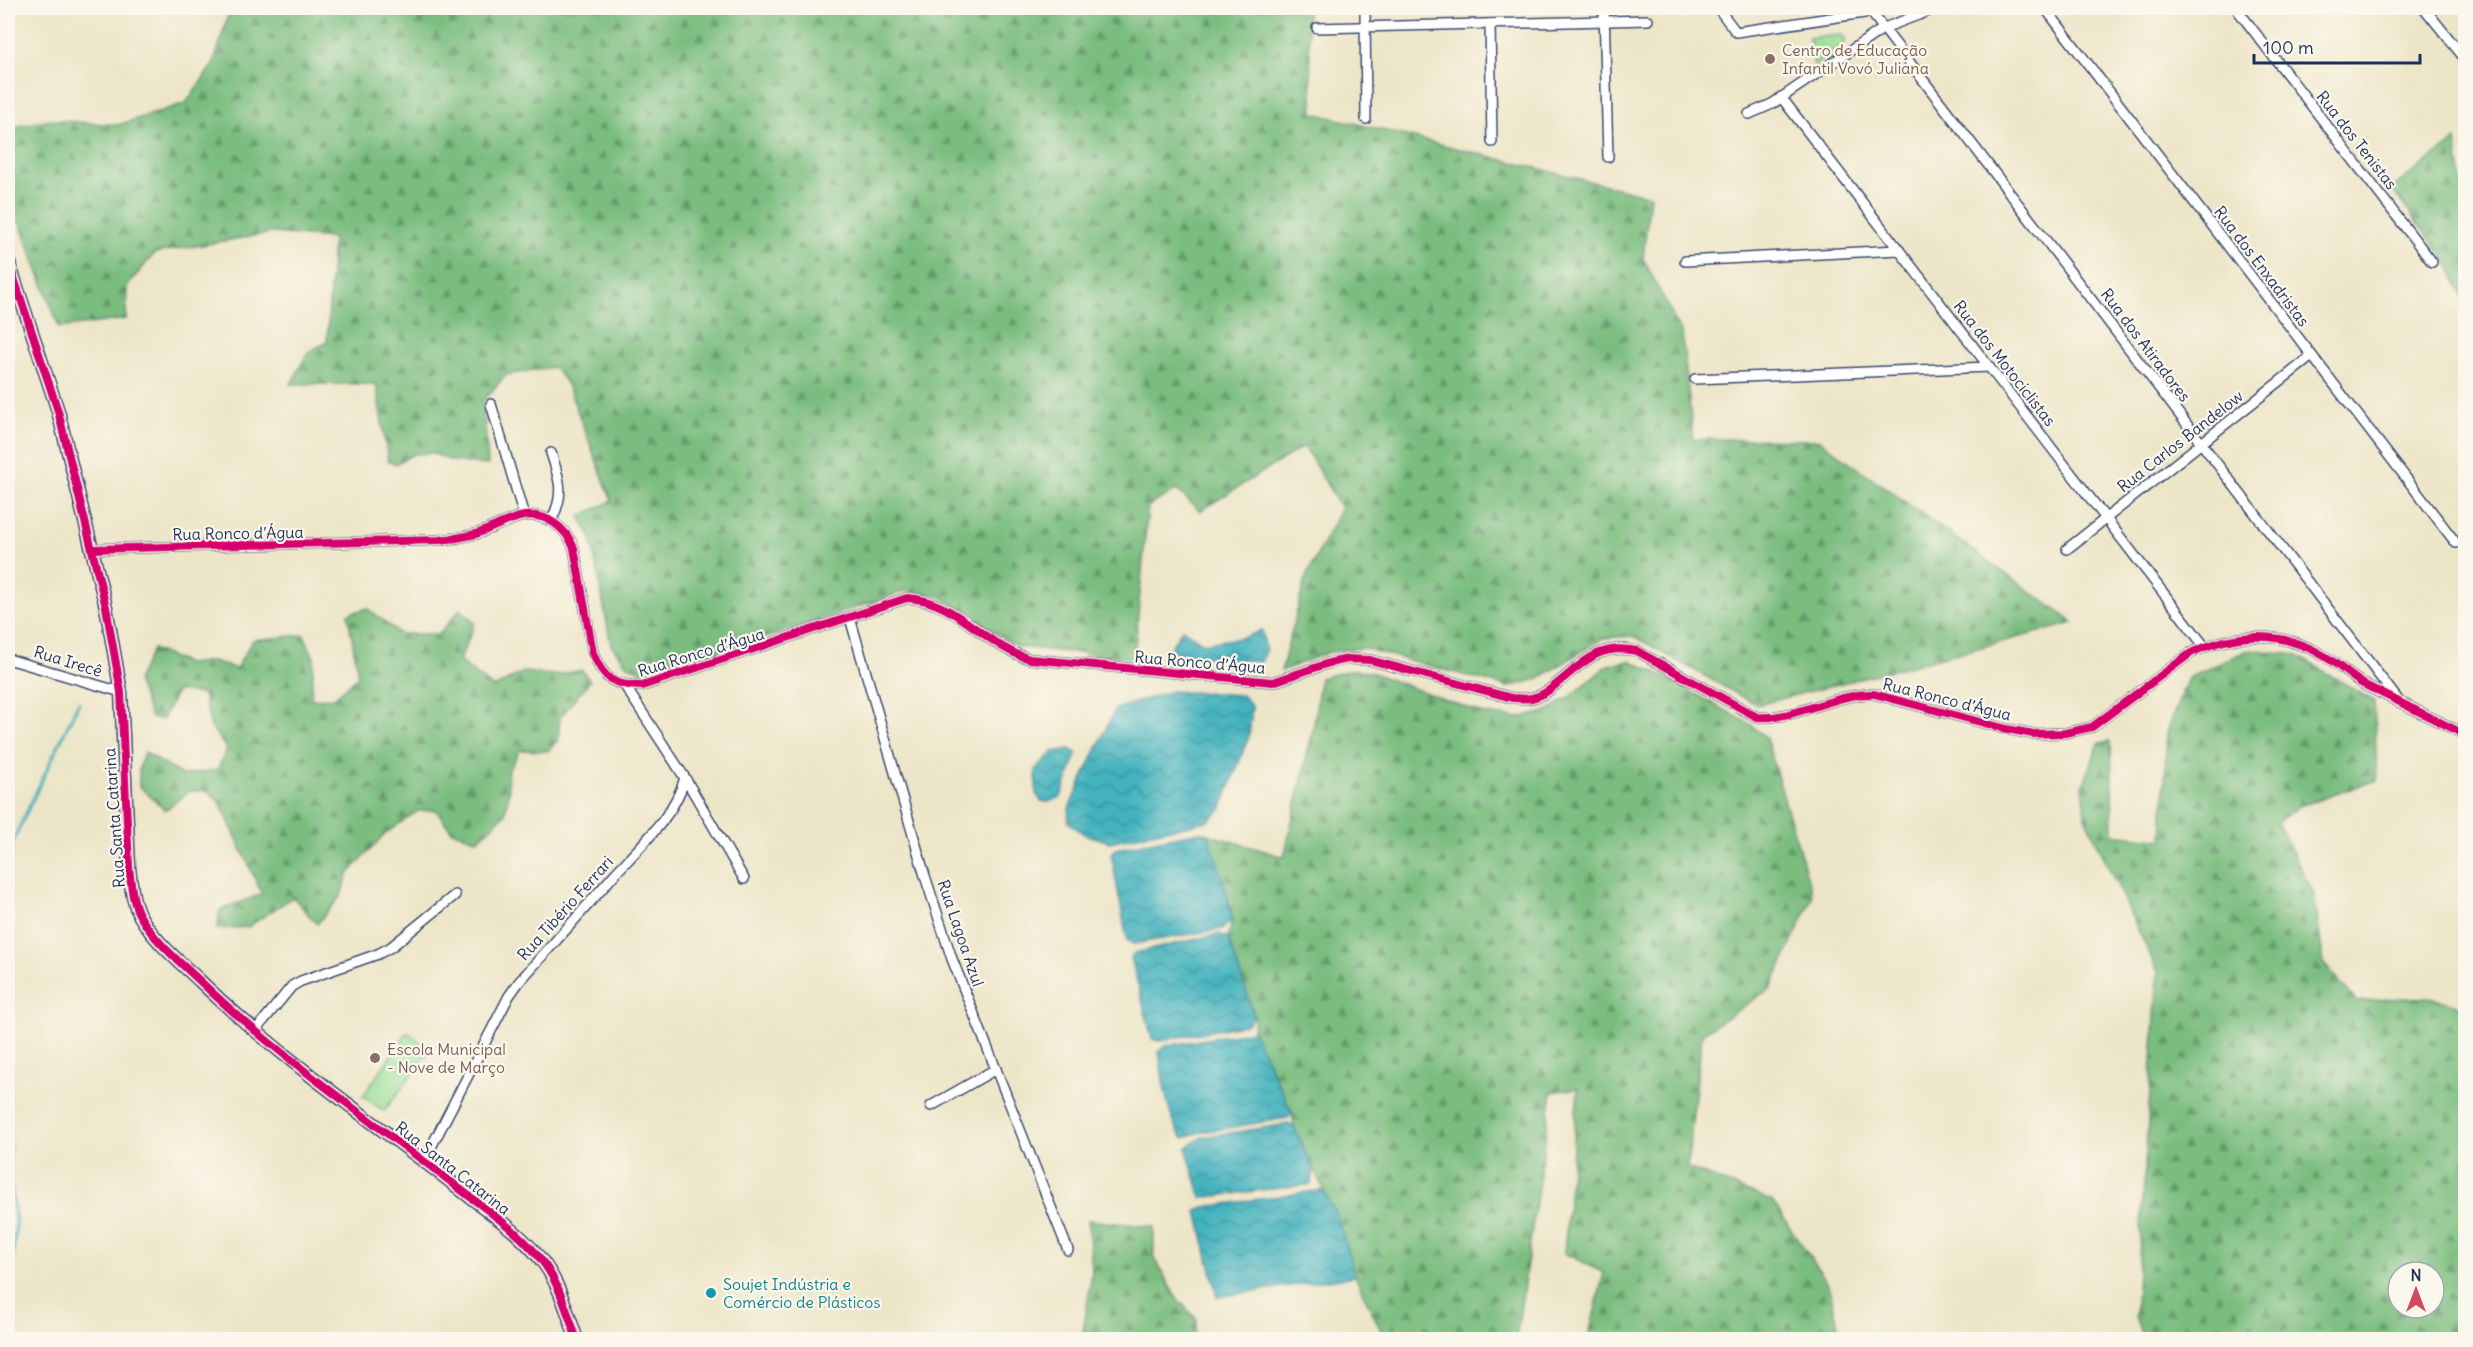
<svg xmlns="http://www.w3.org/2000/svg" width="2473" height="1347" font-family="Delius,sans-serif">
<defs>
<pattern id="forest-firs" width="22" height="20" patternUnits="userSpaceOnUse" patternTransform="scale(1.5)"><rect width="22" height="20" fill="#7abd7f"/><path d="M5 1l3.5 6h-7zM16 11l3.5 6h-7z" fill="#639a6b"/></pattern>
<pattern id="water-waves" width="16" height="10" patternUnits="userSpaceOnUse" patternTransform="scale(1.5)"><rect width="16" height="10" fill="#42b2bd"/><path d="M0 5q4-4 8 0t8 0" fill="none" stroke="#36919d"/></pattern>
</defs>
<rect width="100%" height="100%" fill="#fbf7ec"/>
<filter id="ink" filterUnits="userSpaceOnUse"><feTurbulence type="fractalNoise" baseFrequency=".0167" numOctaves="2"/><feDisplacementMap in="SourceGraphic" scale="12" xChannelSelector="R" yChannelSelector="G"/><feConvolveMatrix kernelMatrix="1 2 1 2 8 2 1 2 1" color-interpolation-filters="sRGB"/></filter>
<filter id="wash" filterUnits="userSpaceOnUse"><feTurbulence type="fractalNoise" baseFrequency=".008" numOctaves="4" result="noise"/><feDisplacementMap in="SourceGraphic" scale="24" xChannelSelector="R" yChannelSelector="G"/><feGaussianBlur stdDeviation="1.35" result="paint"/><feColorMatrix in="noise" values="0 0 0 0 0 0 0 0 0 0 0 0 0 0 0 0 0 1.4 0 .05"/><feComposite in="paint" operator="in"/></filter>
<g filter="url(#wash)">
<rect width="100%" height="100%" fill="#ede5c7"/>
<g fill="#99de96" stroke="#5a867a" stroke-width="1.5">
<path d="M1842,35L1845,39V43L1814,66L1809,38Z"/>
<path d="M407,1032L431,1050L384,1111L363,1096Z"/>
</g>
<g fill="url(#forest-firs)" stroke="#4a766e" stroke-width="1.5" fill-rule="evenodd">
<path d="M230,8H1307L1313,113L1650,196L1643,258L1682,334L1693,439L1819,440L2074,623L1757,705L1633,636L1603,638L1538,679L1508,687L1363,648L1329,652L1281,671L1306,577L1341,508L1304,446L1200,511L1177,490L1148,506L1134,658L1018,647L940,596L905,591L753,642L691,659L651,677L626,664L611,645L591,537L580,516L612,501L567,384L554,367L506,375L483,401L488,465L452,461L432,453L413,454L396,464L388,461L376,384H291L308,352L327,342L333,238L271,233L155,253L127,286L126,319L59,328L31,252L8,194V128L50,120L118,125L186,103L214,63Z"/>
<path d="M2456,140L2466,210L2465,301L2447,261L2391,189Z"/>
<path d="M367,608L400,634H439L460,609L475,623L459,661L494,688L523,672L557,675L582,670L590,681L560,717L558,740L548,751L520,750L507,773L509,791L505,814L478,840L452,831L436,810L418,811L385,834L348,874L341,896L317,924L293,897L248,927L217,929L220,910L262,894L220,803L208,791H190L165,810L139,786V768L144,752L182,775L217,770L227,749L211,727L203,694L177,691L163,719L151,718L137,680L153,649L188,664L213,661L236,669L253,640L304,635L314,658L311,699L334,698L358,676L348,614Z"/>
<path d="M2250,649L2296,655L2374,701L2377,780L2300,806L2277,822L2314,894L2324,964L2357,1002C2393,999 2433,991 2465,1009V1339H2143L2135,1316L2158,972L2085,817L2083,786L2099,743L2111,741L2113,834L2162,840L2167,730L2188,678ZM2398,1272H2434V1308H2398Z"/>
<path d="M1630,661L1652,670L1752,725L1766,738L1813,896L1771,988L1702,1034L1687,1168L1772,1201L1829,1285L1841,1339H1588L1604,1273L1564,1253L1578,1088L1552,1092L1516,1339H1385L1355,1276L1327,1197L1294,1127L1292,1112L1253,1031L1254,1015L1228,937L1233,920L1208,834L1284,857L1314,725L1320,678L1351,670L1370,672L1484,714L1517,718L1546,712L1570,697L1608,665Z"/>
<path d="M1088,1220L1154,1227V1256L1175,1296L1197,1320L1194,1339H1082L1092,1272Z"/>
</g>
<g fill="url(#water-waves)" stroke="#2e708e" stroke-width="1.5">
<path d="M1182,629L1205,644C1227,638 1242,641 1262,630L1266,651L1261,662L1168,652Z"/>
<path d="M1172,691L1242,695L1252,707L1249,736L1239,763L1221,810L1208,821L1110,842L1084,834L1068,822L1069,808L1115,709Z"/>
<path d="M1070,749L1077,753L1061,797L1048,802L1041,801L1036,794V769L1053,752Z"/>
<path d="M1199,832L1208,834L1227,893L1233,921L1222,929L1133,944L1127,940L1111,854L1115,849Z"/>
<path d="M1219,934L1228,937L1254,1015L1247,1024L1159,1041L1152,1039L1131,958L1135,953Z"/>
<path d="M1253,1031L1292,1113L1288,1118L1197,1133L1183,1138C1167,1118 1162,1077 1159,1051L1165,1046Z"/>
<path d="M1288,1124L1294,1127L1313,1168L1311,1184L1201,1198L1186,1148L1202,1137Z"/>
<path d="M1321,1190C1341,1211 1345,1249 1355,1276L1217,1297L1197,1211L1204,1207Z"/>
</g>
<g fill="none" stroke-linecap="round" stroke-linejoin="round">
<path stroke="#42b2bd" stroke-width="3" d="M8,1300L16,1224L10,1178L8,890L13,841L79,702"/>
</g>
</g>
<g filter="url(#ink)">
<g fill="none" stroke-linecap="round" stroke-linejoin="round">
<g stroke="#3a4a6e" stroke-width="12">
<g id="street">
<path d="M1365,8L1366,119"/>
<path d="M1604,8L1608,157"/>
<path d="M1718,8L1736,32L1871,12"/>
<path d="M1868,8L2398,700"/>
<path d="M2045,8L2456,543"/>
<path d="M2236,8L2432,262"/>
<path d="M2424,8L2466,60"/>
<path d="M1490,24L1492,142"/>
<path d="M1317,28L1648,20"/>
<path d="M1781,97L2205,647"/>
<path d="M1749,114L1772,104L1884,28L1937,8"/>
<path d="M1685,261L1899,250"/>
<path d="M1695,379L1989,367"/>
<path d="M491,404L524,516"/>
<path d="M551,521C565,495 560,480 551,453"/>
<path d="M92,549L439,540C452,539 464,537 476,534C491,529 508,519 524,516C547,513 566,528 574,548L593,653C603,679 614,686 642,686L907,598C957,600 984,646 1030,659L1273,682L1329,663L1348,659L1370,660L1512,698C1520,698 1528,700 1535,697C1544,695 1552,688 1559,682C1585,661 1600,643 1637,651L1757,717C1797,720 1834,693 1874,694L2007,729L2033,734L2065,733L2092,727L2191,653C2236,632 2283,630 2326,657C2339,665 2350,676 2363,684C2397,701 2431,718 2466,735"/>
<path d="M2067,549L2312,356"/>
<path d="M850,618L925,876L952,959L1068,1250"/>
<path d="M8,659L121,692"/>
<path d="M685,778L744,879"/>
<path d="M255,1031L292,986L301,981L378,954L391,947L455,895"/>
<path d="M931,1106L996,1069"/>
<path d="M424,1161L509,996L519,982C550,947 582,912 613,876C640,846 674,817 685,778L625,686"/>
</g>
</g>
<g stroke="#3a4a6e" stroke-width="15">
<path id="secondary" d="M8,260L58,411L106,607L121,692L129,867C131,883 132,902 140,916C155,942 180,962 201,982C281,1059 373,1121 460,1189C489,1212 523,1234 545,1265C560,1286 568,1315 577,1340"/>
</g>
<use href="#street" stroke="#fff" stroke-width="9"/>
<use href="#secondary" stroke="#fff" stroke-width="12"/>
<g stroke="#fbf7ec" stroke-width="11">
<g id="cycleway">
<path d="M8,260L58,411L106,607L121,692L129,867C131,883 132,902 140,916C155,942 180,962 201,982C281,1059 373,1121 460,1189C489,1212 523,1234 545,1265C560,1286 568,1315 577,1340"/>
<path d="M92,549L439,540C452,539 464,537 476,534C491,529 508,519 524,516C547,513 566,528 574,548L593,653C603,679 614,686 642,686L907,598C957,600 984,646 1030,659L1273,682L1329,663L1348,659L1370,660L1512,698C1520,698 1528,700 1535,697C1544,695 1552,688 1559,682C1585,661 1600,643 1637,651L1757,717C1797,720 1834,693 1874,694L2007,729L2033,734L2065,733L2092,727L2191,653C2236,632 2283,630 2326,657C2339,665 2350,676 2363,684C2397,701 2431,718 2466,735"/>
</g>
</g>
<use href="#cycleway" stroke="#d6006c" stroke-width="8"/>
</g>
</g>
<g fill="#8d6e63" stroke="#fbf7ec" stroke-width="2">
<circle cx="1770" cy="59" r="6"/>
<circle cx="375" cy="1058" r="6"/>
</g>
<circle fill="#0f9aa8" stroke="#fbf7ec" stroke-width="2" cx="711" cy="1293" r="6"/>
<g text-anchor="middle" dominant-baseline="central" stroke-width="4.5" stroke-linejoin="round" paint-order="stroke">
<g font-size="16" fill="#785e54" stroke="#fbf7ec" text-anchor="start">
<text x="1782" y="50">Centro de Educação<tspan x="1782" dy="18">Infantil Vovó Juliana</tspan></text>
<text x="387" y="1049">Escola Municipal<tspan x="387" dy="18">- Nove de Março</tspan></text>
</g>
<g font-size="16" fill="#1b2f5e" stroke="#fbf7ec">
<text transform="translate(2357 140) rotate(52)">Rua dos Tenistas</text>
<text transform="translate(2262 266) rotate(53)">Rua dos Enxadristas</text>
<text transform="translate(2146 345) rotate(53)">Rua dos Atiradores</text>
<text transform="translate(2005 363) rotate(52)">Rua dos Motociclistas</text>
<text transform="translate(2180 441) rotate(-38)">Rua Carlos Bandelow</text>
<text transform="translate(238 533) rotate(-1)">Rua Ronco d’Água</text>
<text transform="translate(701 652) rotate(-17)">Rua Ronco d’Água</text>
<text transform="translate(68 661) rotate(17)">Rua Irecê</text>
<text transform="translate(1200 662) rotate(5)">Rua Ronco d’Água</text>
<text transform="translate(1947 699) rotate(14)">Rua Ronco d’Água</text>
<text transform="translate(114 818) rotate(-94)">Rua Santa Catarina</text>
<text transform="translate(565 908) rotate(-48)">Rua Tibério Ferrari</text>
<text transform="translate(961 933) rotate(71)">Rua Lagoa Azul</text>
<text transform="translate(453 1168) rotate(38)">Rua Santa Catarina</text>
</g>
<g font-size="16" fill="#0d838f" stroke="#fbf7ec" text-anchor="start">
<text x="723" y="1284">Soujet Indústria e<tspan x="723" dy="18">Comércio de Plásticos</tspan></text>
</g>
</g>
<rect width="2473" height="1347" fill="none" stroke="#fbf7ec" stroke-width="30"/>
<g transform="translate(2416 1290)"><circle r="28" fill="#fbf7ec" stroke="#a1a7b3" stroke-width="1.5"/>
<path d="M0-4.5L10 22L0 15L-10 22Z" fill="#d1495b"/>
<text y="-9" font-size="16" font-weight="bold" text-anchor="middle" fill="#1b2f5e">N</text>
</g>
<path d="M2254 54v9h166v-9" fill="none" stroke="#1b2f5e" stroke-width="3"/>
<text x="2263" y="54" font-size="18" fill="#1b2f5e" stroke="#fbf7ec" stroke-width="4.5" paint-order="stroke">100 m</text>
</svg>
